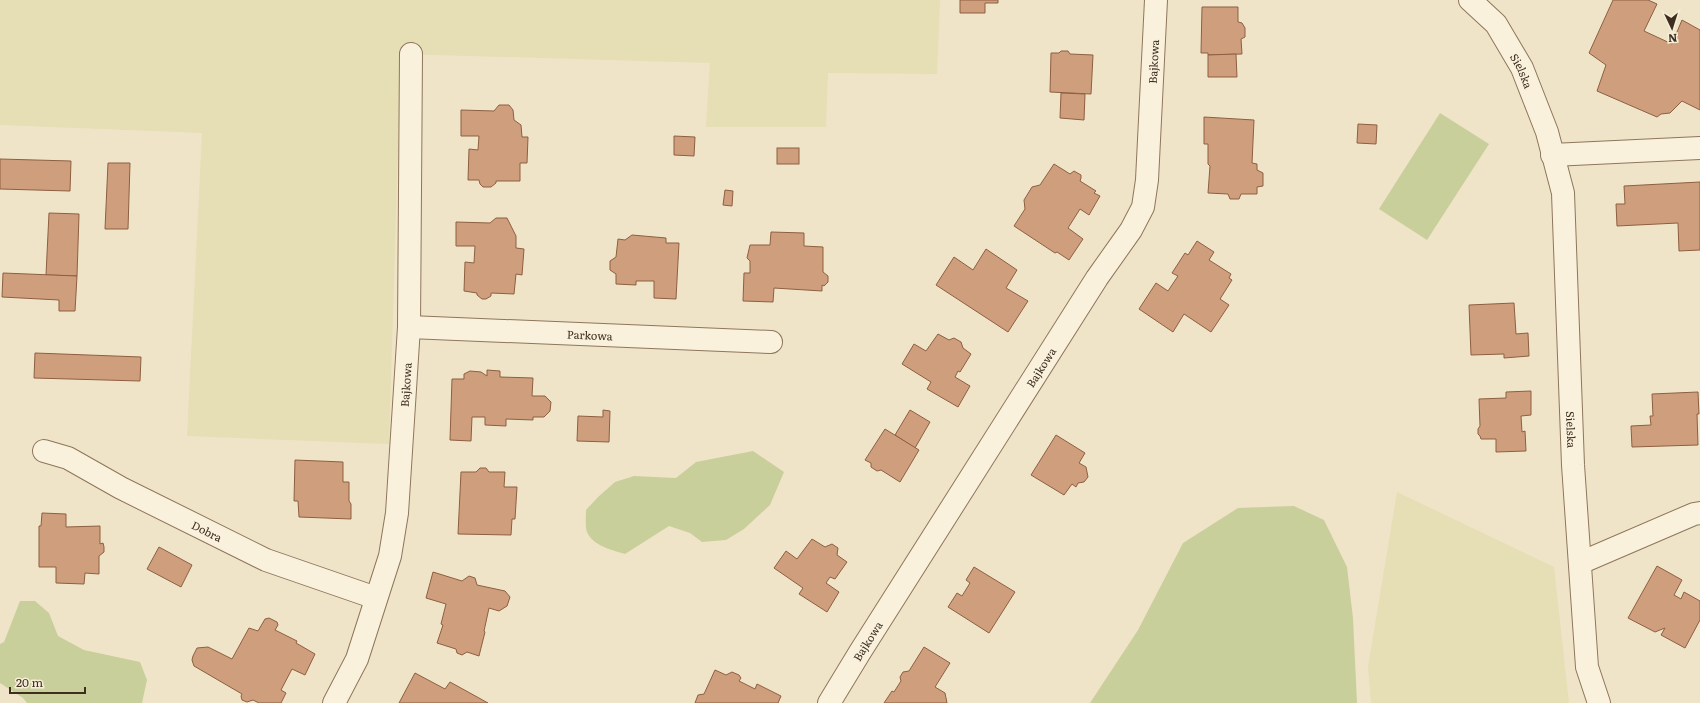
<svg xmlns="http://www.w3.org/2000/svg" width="1700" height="703" font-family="Literata,serif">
<rect width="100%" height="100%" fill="#f0e4c8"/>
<g fill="#e6deb5">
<path d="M0,0H940L937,74L828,73L826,127H706L710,63L401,54L389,444L187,436L202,133L0,125Z"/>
<path d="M1397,492L1554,567L1569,703H1371L1368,667Z"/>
</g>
<g fill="#c9cf9b">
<path d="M1440,113L1489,144L1427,240L1379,209Z"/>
<path d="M753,451L784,472L770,505L744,529L726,540L702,542L690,533L669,526L625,554C612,550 593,546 587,532C585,527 586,516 586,510L598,497L615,482L634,476L676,478L696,462Z"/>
<path d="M1294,506L1324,520L1347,567L1353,618L1357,703H1090L1138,630L1183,543L1238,508Z"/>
<path d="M20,601H35L49,613L58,636L84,650L140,662L147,680L142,703H27L23,698L0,683V644L4,642Z"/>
</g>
<g fill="#cf9f7d" stroke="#8d5f41">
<path d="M960,0H998V3H985V13H960Z"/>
<path d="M1613,0H1648L1657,4L1644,31L1672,44L1682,20L1700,30V110L1682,101L1670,113L1661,114L1657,117L1597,91L1606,65L1589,53Z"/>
<path d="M1202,7H1238V22L1242,23L1245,28V37L1241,39L1242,54L1208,55V53H1201Z"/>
<path d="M1061,51H1068L1070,54L1093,55L1091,94L1050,92L1051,53H1059Z"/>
<path d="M1236,54L1237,77H1208V55Z"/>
<path d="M1061,93L1085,94L1084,120L1060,118Z"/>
<path d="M499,105H509L513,110L514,120L521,125L522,137H528L527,163H520V181H496V183L491,187H483L480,184L479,180H468L469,149L478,150L479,136H461V110L494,111Z"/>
<path d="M1204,117L1254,120L1252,163L1257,164V170L1263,173V186L1257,187V194H1241L1239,199H1230L1228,194L1208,193L1210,166L1208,164V144H1204Z"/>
<path d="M1358,124L1377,125L1376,144L1357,143Z"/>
<path d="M674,136L695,137L694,156L674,155Z"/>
<rect x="777" y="148" width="22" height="16"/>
<path d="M0,159L71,161L70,191L0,189Z"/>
<path d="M108,163H130L128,229H105Z"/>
<path d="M1054,164L1070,174L1074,171L1081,175V178L1080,181L1096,191L1094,193L1100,196L1089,215L1080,209L1068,228L1083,239L1069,260L1057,252L1055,253L1014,226L1025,209L1024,200L1032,187L1040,185Z"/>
<path d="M1700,182V250L1679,251L1678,223L1617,226L1616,204H1625L1624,186Z"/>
<path d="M725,190L733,191L732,206L723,205Z"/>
<path d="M49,213L79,214L77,276L46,275Z"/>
<path d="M496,218H507L516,236V248L524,249L522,275L516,274L514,294L491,293V296L486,299H482L477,295V293L464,291L465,262L474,263L475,246H456V222L490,223Z"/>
<path d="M771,232L804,233V246L823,247V272L828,276V282L824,286L822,285V291L774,288L773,302L743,301L744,273H750V261L747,258L750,245H770Z"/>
<path d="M632,235L666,238V243H679L676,299L654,298V281H636V285L616,284V274L610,270V261L616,257L618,239L625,240Z"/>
<path d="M1197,241L1214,252L1209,260L1231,274L1229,278L1232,280L1220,299L1229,305L1211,332L1184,314L1173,332L1139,309L1156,283L1168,291L1178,276L1172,273L1185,253L1188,255Z"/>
<path d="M986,249L1017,270L1006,288L1028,301L1008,332L936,285L954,257L973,270Z"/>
<path d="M3,273L77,276L75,311H59V300L2,297Z"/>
<path d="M1514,303L1516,334L1528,333L1529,356L1504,358V354L1471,355L1469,305Z"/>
<path d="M938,334L949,340L954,338L961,342L963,348L971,354L960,372L958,371L955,377L970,386L958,407L927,389L931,382L902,364L914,344L926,351Z"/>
<path d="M35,353L141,357L140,381L34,378Z"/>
<path d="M487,370L500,371V377L533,378L532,396H545L551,402L550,411L544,417H533V420L506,419V426L485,425V417H472L471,441L450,440L452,379H464V374L470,371L481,372L487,376Z"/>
<path d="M1531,391V415L1521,416L1522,432L1525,431L1526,451L1496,452V439H1481L1480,436L1478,434V429L1480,426L1479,399L1506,398V392Z"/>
<path d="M1698,392L1699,414H1697L1698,445L1632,447L1631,426L1651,425L1650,416H1653L1652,394Z"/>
<path d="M603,410L610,411L609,442L577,441L578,416L603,417Z"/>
<path d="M910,410L930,422L915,448L895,435Z"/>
<path d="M885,429L919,450L900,482L881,470L877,471L871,467V463L865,460Z"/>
<path d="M1056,435L1085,453L1079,463L1086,467L1088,477L1084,482L1078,483L1076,487L1072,484L1064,495L1031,475Z"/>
<path d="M295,460L343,462V482H349V501L351,504V519L299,517L298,501H294Z"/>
<path d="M480,468H486L489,472H505L504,487H517L515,519H512L511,535L458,534L461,472H476Z"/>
<path d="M42,513L66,514V527L100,526V544L103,543L104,547V552L99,556V574L85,573L84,584L56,583V567H39V526H41Z"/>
<path d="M812,539L825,547L832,544L838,548L837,555L847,562L835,579L830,577L826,583L839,592L827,612L799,594L803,588L774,568L786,551L797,559Z"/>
<path d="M159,547L192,565L181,587L147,569Z"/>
<path d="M1657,566L1682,580L1674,595L1681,599L1684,592L1700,601V620L1685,648L1661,635L1665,628L1655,632L1628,618Z"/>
<path d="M974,567L1015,592L989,633L948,607L957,593L962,596L970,583L966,580Z"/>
<path d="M433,572L462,581L469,576L475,578L477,585L505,591L510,597L507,606L499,611L489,608L484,631L485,632L479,656L467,652L462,655L457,653L456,649L437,643L443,625L441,624L446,604L426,598Z"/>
<path d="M269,618L277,622L278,625L275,630L297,641L296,643L315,654L305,675L292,669L281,690L286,693L281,703H259L253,700L247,702L242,700L241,696L242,694L194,666L192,660L193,656L197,648L208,647L232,659L249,628L258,631L265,619Z"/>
<path d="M924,647L950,663L935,687L945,693L947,703H884L892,691L894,692L901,681L900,677L903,672L909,671Z"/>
<path d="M715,670L726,675L732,672L739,675L741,678L739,681L755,689L757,684L781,696L778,703H695L698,695L704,694Z"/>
<path d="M415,673L445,689L450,682L488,703H399Z"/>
</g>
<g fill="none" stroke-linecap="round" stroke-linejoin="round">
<g stroke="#8d765c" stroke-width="24">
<g id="minor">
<path id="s1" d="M1470,0L1496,24L1522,68L1547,132L1563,193L1573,465L1587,667L1599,703"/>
<path d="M1552,155L1700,148"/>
<path id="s2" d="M409,327L771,342"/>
<path id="s3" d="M44,451L68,458L121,488L266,560L376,598"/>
<path d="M1580,563L1694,514L1700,513"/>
<path id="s4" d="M334,703L357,659L390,556L397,513L409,327L411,54"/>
<path id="s5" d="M829,703L860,652L1097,278L1131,230L1143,207L1147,180L1156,0"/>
</g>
</g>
<use href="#minor" stroke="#faf1dc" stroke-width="22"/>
</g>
<g text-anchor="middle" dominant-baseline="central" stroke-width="3" stroke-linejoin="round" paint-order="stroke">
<g font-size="11" fill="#3d2e20" stroke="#f7eed8">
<text stroke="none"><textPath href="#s5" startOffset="733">Bajkowa</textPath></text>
<text stroke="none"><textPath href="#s1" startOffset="89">Sielska</textPath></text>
<text stroke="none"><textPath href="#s2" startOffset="181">Parkowa</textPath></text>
<text stroke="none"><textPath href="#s5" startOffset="397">Bajkowa</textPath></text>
<text stroke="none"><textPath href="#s4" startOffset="330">Bajkowa</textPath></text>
<text stroke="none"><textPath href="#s1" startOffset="455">Sielska</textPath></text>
<text stroke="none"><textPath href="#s3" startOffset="182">Dobra</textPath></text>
<text stroke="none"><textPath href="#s5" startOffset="73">Bajkowa</textPath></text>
</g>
</g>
<g transform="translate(1672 28) rotate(176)" stroke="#f7eed8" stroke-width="3" paint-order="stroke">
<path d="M0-3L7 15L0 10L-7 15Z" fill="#3d2e20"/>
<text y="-6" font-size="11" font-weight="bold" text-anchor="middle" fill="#3d2e20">N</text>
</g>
<path d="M10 687v6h75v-6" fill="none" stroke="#3d2e20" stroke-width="2"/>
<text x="16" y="687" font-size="12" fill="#3d2e20" stroke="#f7eed8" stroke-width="3" paint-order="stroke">20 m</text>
</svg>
